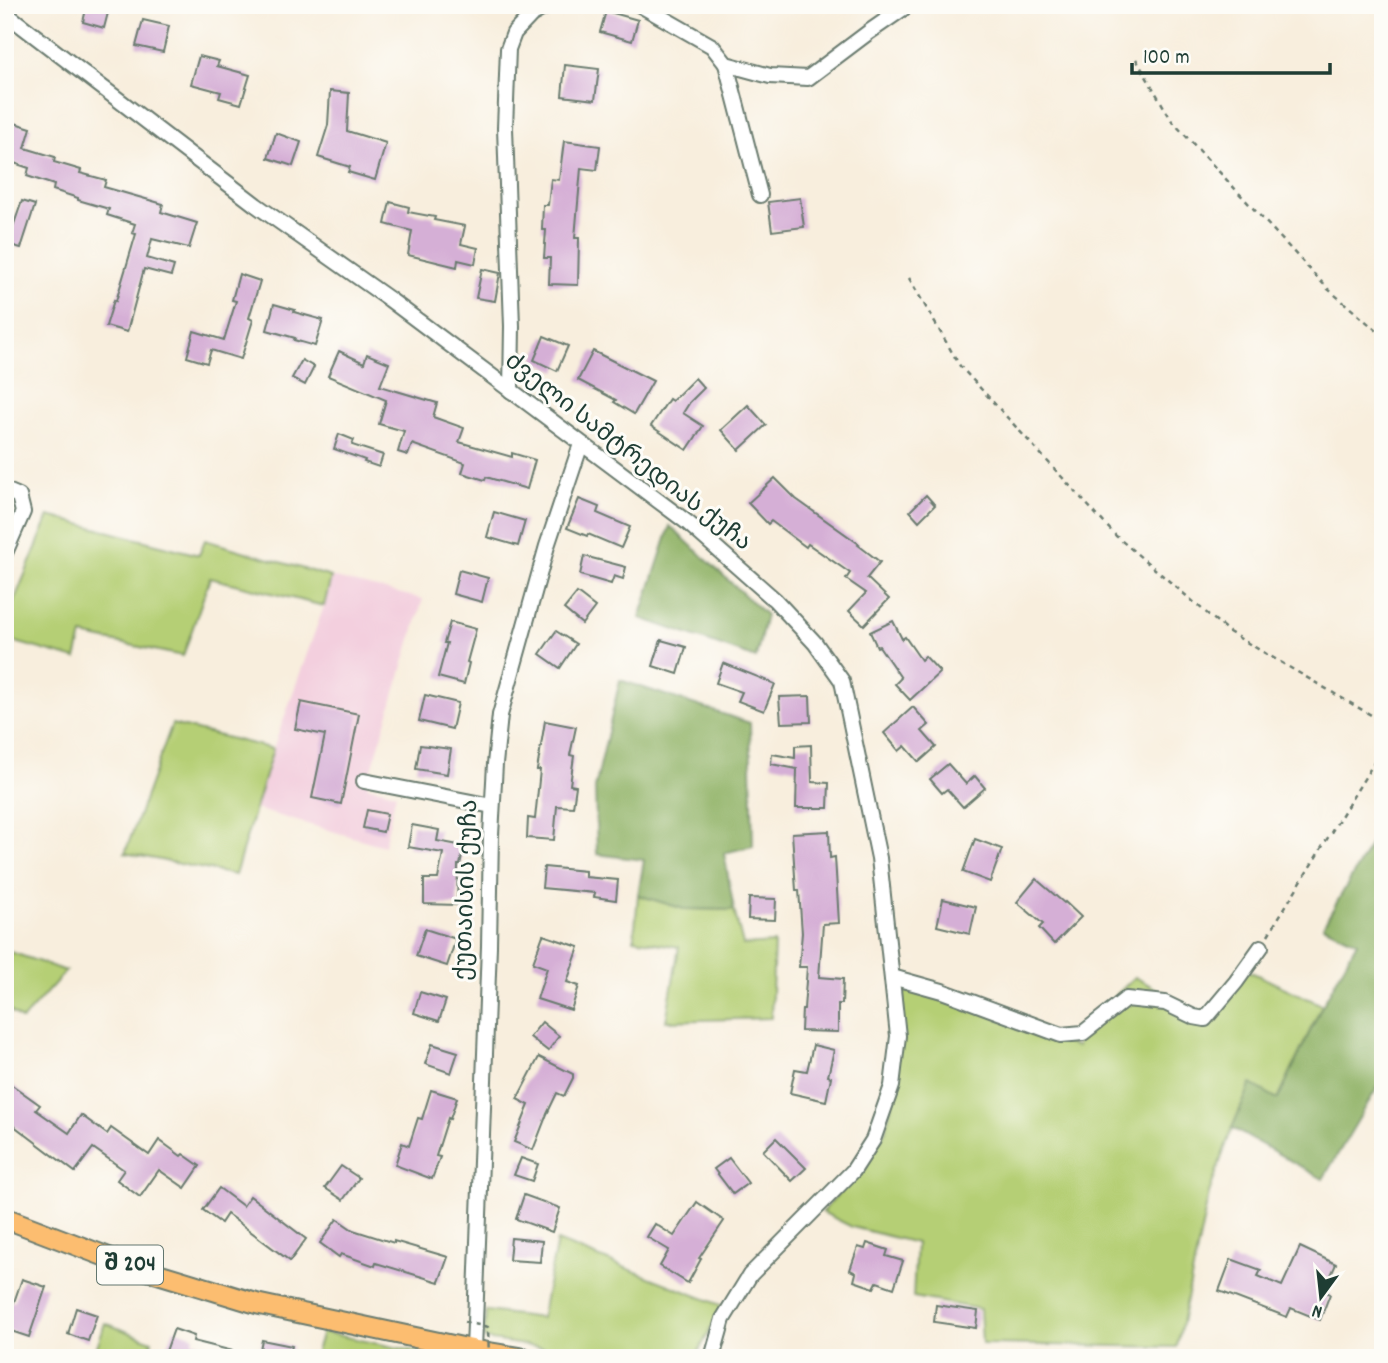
<svg xmlns="http://www.w3.org/2000/svg" width="1388" height="1363" font-family="Dekko,'Noto Sans Georgian',sans-serif">
<rect width="100%" height="100%" fill="#fdfcf7"/>
<filter id="ink" filterUnits="userSpaceOnUse"><feTurbulence type="fractalNoise" baseFrequency=".0143" numOctaves="2"/><feDisplacementMap in="SourceGraphic" scale="14" xChannelSelector="R" yChannelSelector="G"/><feConvolveMatrix kernelMatrix="1 2 1 2 8 2 1 2 1" color-interpolation-filters="sRGB"/></filter>
<filter id="wash" filterUnits="userSpaceOnUse"><feTurbulence type="fractalNoise" baseFrequency=".00686" numOctaves="4" result="noise"/><feDisplacementMap in="SourceGraphic" scale="28" xChannelSelector="R" yChannelSelector="G"/><feGaussianBlur stdDeviation="1.57" result="paint"/><feColorMatrix in="noise" values="0 0 0 0 0 0 0 0 0 0 0 0 0 0 0 0 0 1.4 0 .05"/><feComposite in="paint" operator="in"/></filter>
<g filter="url(#wash)">
<rect width="100%" height="100%" fill="#f8eedd"/>
<path fill="#f3cfde" d="M331,577L423,599L367,786L396,793L384,846L255,809L273,749L324,606Z"/>
<g fill="#b5cf75" stroke="#6a8654" stroke-width="2">
<path d="M49,516L199,555L205,540L331,577L324,606L210,578L183,656L82,635L76,659L5,639V623Z"/>
<path d="M172,724L273,749L235,875L125,853Z"/>
<path d="M638,895L684,909L734,910L743,945L774,943L771,1018L666,1021L679,947L634,939Z"/>
<path d="M5,950L66,971L22,1020L5,1007Z"/>
<path d="M1240,967L1322,1005L1278,1099L1251,1085L1232,1128L1209,1193L1177,1347L982,1344L980,1309L913,1297L916,1243L852,1227L822,1212L846,1185L885,1132L896,1086L901,994L915,988L1077,1047L1079,1031L1135,977L1205,1016Z"/>
<path d="M557,1241L723,1306L695,1358H611L484,1339L486,1311L541,1318Z"/>
<path d="M105,1323L152,1341L148,1358H93Z"/>
<path d="M322,1332L447,1358H314Z"/>
</g>
<g fill="#90b266" stroke="#58784d" stroke-width="2">
<path d="M670,526L766,615L756,658L640,618Z"/>
<path d="M620,680L750,723L753,846L724,853L734,910L684,909L638,895L644,860L597,854L595,788Z"/>
<path d="M1382,825L1383,1078L1323,1179L1232,1128L1251,1084L1278,1099L1322,1006L1357,942L1323,926Z"/>
</g>
<g id="blocks">
<g fill="#d5afd6">
<path d="M87,5H110L104,28L83,22Z"/>
<path d="M606,11L638,20L632,41L600,32Z"/>
<path d="M143,20L169,26L163,52L136,46Z"/>
<path d="M199,56L219,61L217,66L250,75L241,104L219,98L221,92L191,84Z"/>
<path d="M565,65L599,69L595,100L562,96Z"/>
<path d="M330,91L349,93L347,131L386,143L375,180L348,172L350,167L318,157L328,125Z"/>
<path d="M5,120L31,128L25,148L55,157L54,162L81,170L80,173L106,180L104,187L163,204L161,212L197,223L189,248L152,239L147,258L174,266L171,276L144,269L127,332L106,326L114,300L116,301L136,234L132,233L135,224L107,215L109,209L78,200V198L53,190L54,185L27,176L29,168L5,160Z"/>
<path d="M276,133L301,142L293,166L268,158Z"/>
<path d="M564,141L600,146L597,170L581,168L575,238H579L578,285L549,284L550,258H544L546,230H542L543,205H548L551,179L559,180Z"/>
<path d="M800,198L804,227L772,231L768,202Z"/>
<path d="M22,201L35,205L21,248L7,244Z"/>
<path d="M390,202L409,207L408,212L435,217L434,220L465,226L461,244L478,248L475,264L458,260L457,267L408,255L412,231L385,224Z"/>
<path d="M482,269L500,273L495,301L476,298Z"/>
<path d="M239,274L260,281L249,318L253,320L241,359L211,350L207,363L187,357L194,331L224,340L236,301L232,300Z"/>
<path d="M274,304L295,310L294,312L323,320L315,346L294,340L295,338L267,330Z"/>
<path d="M544,336L568,346L557,371L534,360Z"/>
<path d="M339,351L364,363L367,354L389,363L380,386L437,403L433,417L464,428L459,442L512,457V453L535,460L527,489L486,477L485,480L462,473L465,463L412,444L408,455L398,452L404,431L379,424L386,400L328,376Z"/>
<path d="M593,351L653,381L634,414L614,402L616,400L578,380Z"/>
<path d="M302,360L314,367L305,385L292,378Z"/>
<path d="M695,378L704,388L690,402L683,413L703,426L687,450L651,426L669,399L672,401Z"/>
<path d="M748,405L766,425L739,450L721,430Z"/>
<path d="M339,434L354,440L352,445L383,455L379,467L364,462L365,460L334,449Z"/>
<path d="M775,478L796,499L859,544L858,545L880,562L867,578L889,599L864,625L849,611L866,593L846,579L850,573L808,544L806,547L771,521L768,524L748,503Z"/>
<path d="M926,495L935,505L919,521L910,511Z"/>
<path d="M579,499L599,507L597,513L630,527L621,548L588,534L587,536L567,528Z"/>
<path d="M494,512L525,521L518,546L487,537Z"/>
<path d="M584,556L626,567L623,579L614,576L611,584L580,575Z"/>
<path d="M459,570L488,578L482,602L453,594Z"/>
<path d="M577,593L595,607L582,624L564,609Z"/>
<path d="M893,621L902,639L905,637L921,660L925,656L940,672L910,700L895,684L901,678L879,646L877,647L870,632Z"/>
<path d="M450,622L476,629L467,662L469,663L464,684L438,677L447,643H444Z"/>
<path d="M556,631L576,644L560,668L540,654Z"/>
<path d="M661,640L686,647L678,674L653,666Z"/>
<path d="M723,663L775,684L764,711L738,701L742,692L716,683Z"/>
<path d="M425,695L458,703L452,729L419,721Z"/>
<path d="M810,696L811,722L781,723L779,697Z"/>
<path d="M301,702L359,714L341,804L312,798L325,735L295,729Z"/>
<path d="M913,707L929,725L922,731L936,747L919,762L905,746L899,751L884,733Z"/>
<path d="M545,721L576,727L570,755L574,756L570,785L576,786L573,807L557,806L554,840L527,838L528,818L535,819L540,770H537Z"/>
<path d="M420,745L451,749L447,774L416,769Z"/>
<path d="M811,745L812,782L829,783L828,808H796L797,769L771,764L772,754L795,758V746Z"/>
<path d="M948,764L966,784L975,776L985,788L963,807L947,789L942,793L930,779Z"/>
<path d="M367,810L387,814L383,832L363,828Z"/>
<path d="M412,825L439,830L437,841L464,846L460,865H458L457,905L424,904V879H438L443,853L408,847Z"/>
<path d="M829,831L830,858L835,857L839,923L823,924L819,977L843,979L842,1004H838V1032L801,1031L802,1009H804L807,967H799L802,933L799,890H796L792,833Z"/>
<path d="M975,839L1002,849L990,882L963,872Z"/>
<path d="M544,867L585,871V877L618,880L616,900L594,897L595,893L542,888Z"/>
<path d="M1036,879L1064,903L1065,902L1081,917L1054,944L1039,928L1043,924L1017,902Z"/>
<path d="M749,898L776,899L775,920L748,919Z"/>
<path d="M943,899L976,907L970,934L937,926Z"/>
<path d="M425,929L456,939L447,966L416,956Z"/>
<path d="M543,935L579,947L567,982L579,986L571,1010L537,999L547,968L533,963Z"/>
<path d="M420,992L446,1000L439,1021L414,1013Z"/>
<path d="M542,1022L559,1036L548,1051L530,1037Z"/>
<path d="M432,1044L458,1052L451,1073L425,1064Z"/>
<path d="M813,1045L834,1050L828,1076L831,1077L826,1101L790,1093L795,1069L807,1071Z"/>
<path d="M539,1057L573,1074V1078L564,1096L557,1093L547,1114L533,1150L514,1142L529,1105L517,1099Z"/>
<path d="M5,1080L40,1105L36,1110L69,1133L81,1115L107,1134L111,1128L149,1155L159,1140L181,1156L183,1154L200,1166L185,1188L159,1170L140,1197L117,1180L124,1170L93,1148L75,1172L5,1119Z"/>
<path d="M431,1090L457,1098L450,1119L448,1118L436,1156L440,1157L432,1179L395,1165L402,1143L409,1146L418,1118L422,1119Z"/>
<path d="M776,1138L806,1168L792,1181L763,1151Z"/>
<path d="M521,1158L538,1164L532,1181L514,1175Z"/>
<path d="M729,1158L748,1183L733,1194L714,1169Z"/>
<path d="M341,1166L359,1178L343,1200L325,1188Z"/>
<path d="M219,1188L243,1206L250,1196L306,1239L290,1261L227,1214L221,1223L203,1210Z"/>
<path d="M524,1195L560,1208L552,1232L516,1219Z"/>
<path d="M697,1202L724,1221L699,1258L701,1259L688,1283L660,1266L669,1250L647,1237L655,1224L674,1236Z"/>
<path d="M337,1219L353,1230L394,1243V1241L448,1257L439,1282L376,1263L375,1266L341,1254L339,1257L320,1243Z"/>
<path d="M511,1238L542,1241L540,1262L509,1260Z"/>
<path d="M867,1243L888,1250L886,1256L903,1261L894,1288L877,1282L874,1288L854,1281L856,1273L850,1270L858,1247L865,1249Z"/>
<path d="M1300,1247L1336,1264L1324,1291L1330,1294L1320,1320L1291,1308L1287,1317L1219,1291L1231,1259L1261,1270L1258,1276L1282,1286Z"/>
<path d="M22,1279L46,1287L29,1337L5,1329V1299L14,1302Z"/>
<path d="M936,1305L978,1311L976,1328L934,1322Z"/>
<path d="M76,1308L97,1315L88,1341L68,1334Z"/>
<path d="M174,1329L194,1336L193,1341L245,1354V1358H175L165,1354Z"/>
<path d="M262,1340L292,1346L289,1358H258Z"/>
</g>
</g>
</g>
<g filter="url(#ink)">
<use href="#blocks" fill-opacity="0" stroke="#6b7b6f" stroke-width="2"/>
<g fill="none" stroke-linecap="round" stroke-linejoin="round">
<g stroke="#6b7b6f" stroke-width="18">
<g id="minor">
<path d="M640,5L712,46L726,64L770,76L808,78L869,32L908,5"/>
<path d="M5,13L256,205L389,299L688,523L775,600L815,643L842,681L879,858L898,1036L892,1086L873,1140L853,1171L750,1275L723,1319L712,1358"/>
<path d="M726,64L760,195"/>
<path d="M511,391L512,326L505,128L508,49L514,33L531,15L549,5"/>
<path d="M5,490L19,496L23,512L5,553"/>
<path d="M364,781L492,806"/>
<path d="M892,977L942,991L1061,1035L1083,1033L1126,999L1165,1003L1194,1017L1205,1019L1236,982L1261,947"/>
<path d="M474,1350L489,946L491,835L495,764L500,715L547,546L581,444"/>
</g>
</g>
<g stroke="#6b7b6f" stroke-width="23">
<path id="major" d="M5,1218L123,1263L258,1304L474,1350L522,1358"/>
</g>
<g stroke="#6b7b6f" stroke-width="2.5" stroke-dasharray="5 5" stroke-linecap="butt">
<path d="M1136,59L1172,121L1328,289L1383,336"/>
<path d="M909,278L960,366L1116,536L1229,632L1383,722"/>
<path d="M1268,935L1383,748"/>
</g>
<use href="#minor" stroke="#fff" stroke-width="14"/>
<use href="#major" stroke="#fcbd6f" stroke-width="19"/>
<path stroke="#6b7b6f" stroke-width="2.5" stroke-dasharray="5 5" stroke-linecap="butt" d="M464,1322L488,1327L489,1358"/>
</g>
</g>
<g text-anchor="middle" dominant-baseline="central" stroke-width="6" stroke-linejoin="round" paint-order="stroke">
<rect fill="#fdfcf7" stroke="#62766e" stroke-width="2" x="97" y="1245.5" width="66" height="39" rx="5"/>
<g font-size="23" font-weight="bold" fill="#1f3d34">
<text x="130" y="1265">შ 204</text>
</g>
<g font-size="24" fill="#1f3d34" stroke="#fdfcf7">
<text transform="translate(627 453) rotate(38)">ძველი სამტრედიას ქუჩა</text>
<text transform="translate(468 890) rotate(-88)">ქუთაისის ქუჩა</text>
</g>
</g>
<rect width="1388" height="1363" fill="none" stroke="#fdfcf7" stroke-width="28"/>
<g transform="translate(1321 1297) rotate(195)" stroke="#fdfcf7" stroke-width="5" paint-order="stroke">
<path d="M0-5L12 26L0 18L-12 26Z" fill="#1f3d34"/>
<text y="-10" font-size="19" font-weight="bold" text-anchor="middle" fill="#1f3d34">N</text>
</g>
<path d="M1132 63v10h198v-10" fill="none" stroke="#1f3d34" stroke-width="3.5"/>
<text x="1143" y="63" font-size="21" fill="#1f3d34" stroke="#fdfcf7" stroke-width="5" paint-order="stroke">100 m</text>
</svg>
